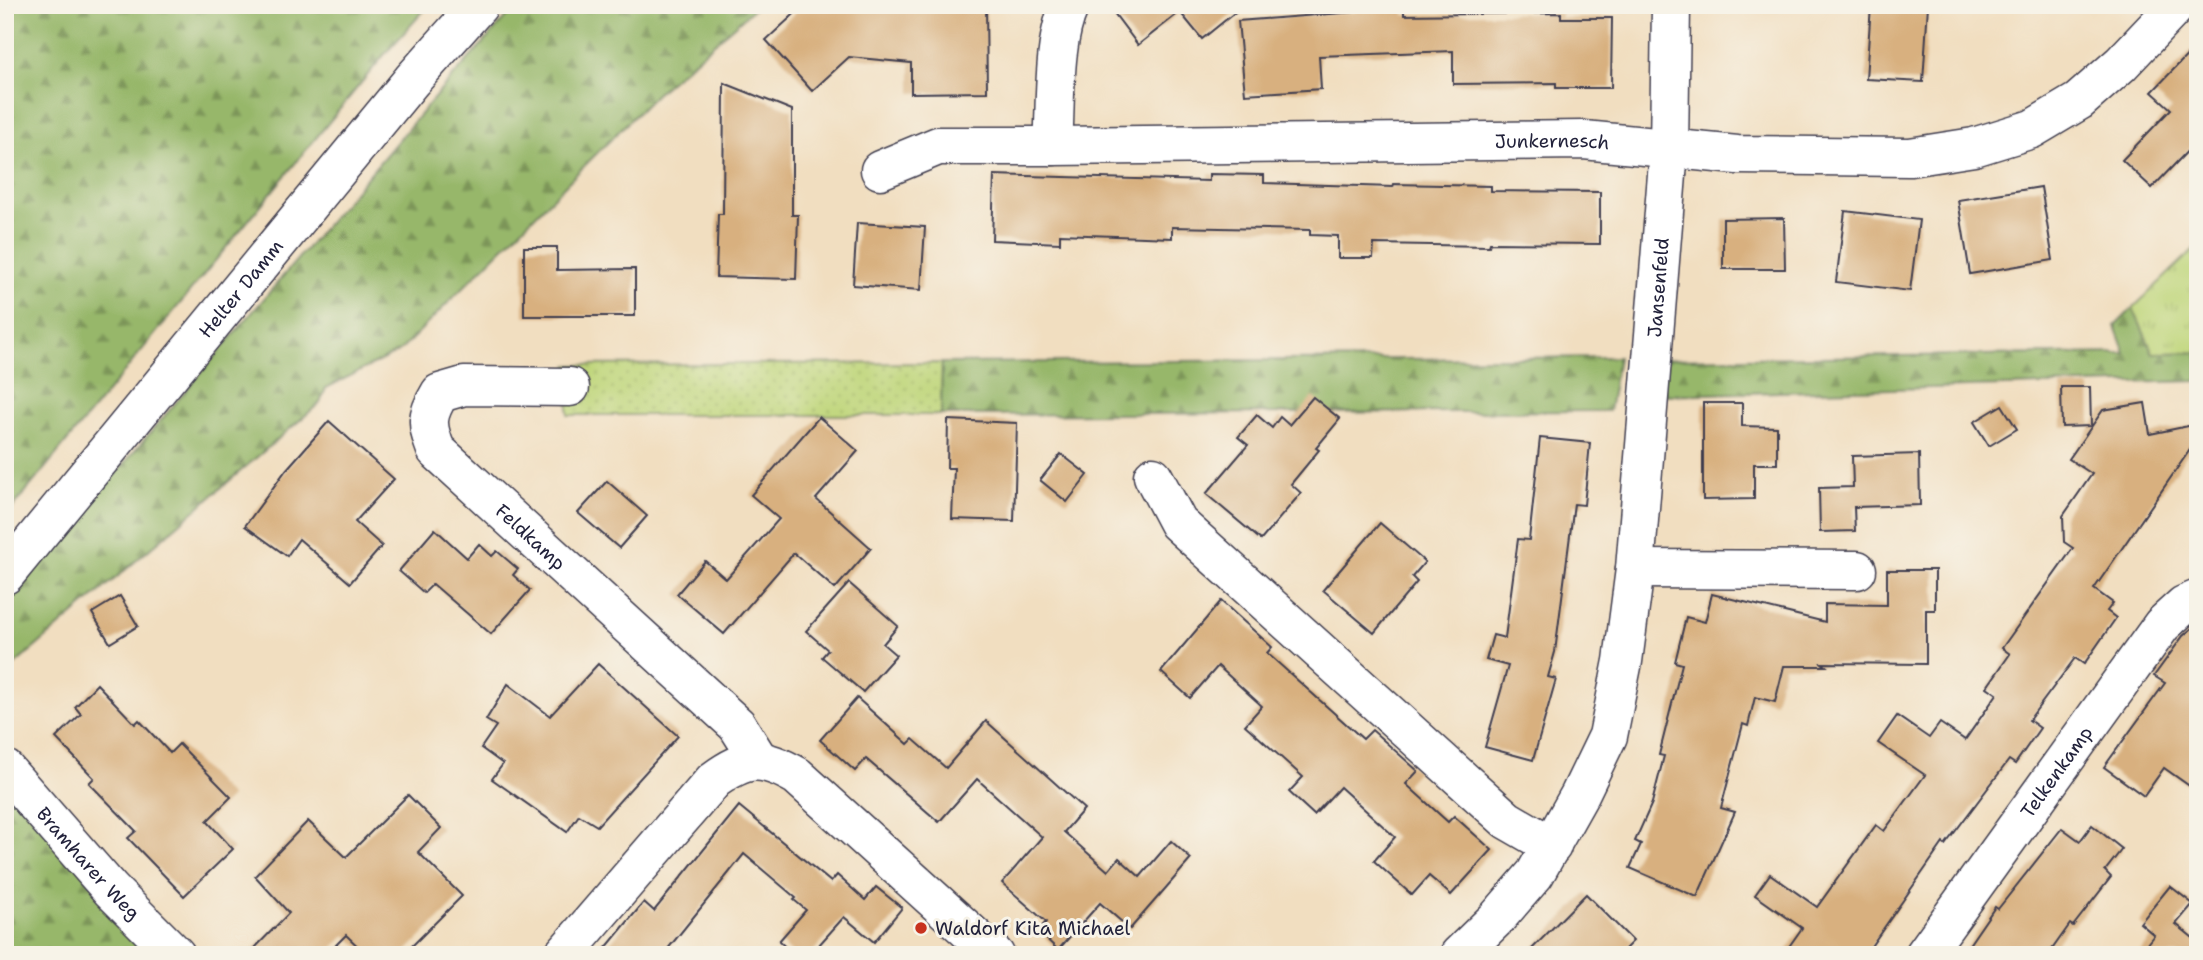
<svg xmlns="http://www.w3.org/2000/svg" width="2203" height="960" font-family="'Shantell Sans',sans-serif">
<defs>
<pattern id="grass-dots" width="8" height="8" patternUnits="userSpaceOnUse" patternTransform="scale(1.75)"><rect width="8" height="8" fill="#bfd67a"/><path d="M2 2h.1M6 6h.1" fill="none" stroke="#a4b76a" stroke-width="1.8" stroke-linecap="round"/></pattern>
<pattern id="forest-firs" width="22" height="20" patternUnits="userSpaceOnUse" patternTransform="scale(1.75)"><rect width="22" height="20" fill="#97b76a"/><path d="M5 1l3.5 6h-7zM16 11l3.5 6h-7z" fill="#7b9458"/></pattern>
<pattern id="park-tufts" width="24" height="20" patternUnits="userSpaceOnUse" patternTransform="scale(1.75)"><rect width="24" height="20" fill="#bfd67a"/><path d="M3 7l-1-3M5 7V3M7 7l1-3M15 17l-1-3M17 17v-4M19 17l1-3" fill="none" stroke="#a4b76a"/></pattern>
</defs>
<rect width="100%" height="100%" fill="#f7f3e8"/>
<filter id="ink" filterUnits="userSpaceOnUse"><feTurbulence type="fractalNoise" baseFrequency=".0143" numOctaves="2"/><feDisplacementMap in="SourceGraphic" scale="14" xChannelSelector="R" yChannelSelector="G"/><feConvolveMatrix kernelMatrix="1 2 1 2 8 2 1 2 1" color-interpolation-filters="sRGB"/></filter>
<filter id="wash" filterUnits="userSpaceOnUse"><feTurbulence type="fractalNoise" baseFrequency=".00686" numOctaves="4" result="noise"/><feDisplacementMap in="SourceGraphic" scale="28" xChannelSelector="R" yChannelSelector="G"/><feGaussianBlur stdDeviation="1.57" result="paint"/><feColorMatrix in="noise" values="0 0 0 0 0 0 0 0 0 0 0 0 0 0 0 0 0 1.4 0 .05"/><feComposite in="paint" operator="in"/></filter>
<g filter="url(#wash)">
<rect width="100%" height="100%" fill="#f1dec0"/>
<path fill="url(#grass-dots)" stroke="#707c5a" stroke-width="2" d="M942,363L941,415H568V365Z"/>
<g fill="url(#forest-firs)" stroke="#5c6c52" stroke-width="2">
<path d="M5,5H429L384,55L5,517Z"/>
<path d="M517,5H758L657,93L400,351L326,388L320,403L5,673V604L434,98Z"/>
<path d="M2133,308L2153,353L2198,352V381L1661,395L1663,359L2125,353L2115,326Z"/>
<path d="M1618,357L1609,411L941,415L942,363Z"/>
<path d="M5,786L161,955H5Z"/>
</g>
<path fill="url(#park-tufts)" stroke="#707c5a" stroke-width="2" d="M2198,245V352L2153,353L2133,308Z"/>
<g id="blocks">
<g fill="#d8b07f">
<path d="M804,5H986L987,92L911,93V63L849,57L812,91L766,40Z"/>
<path d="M1108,5H1244L1202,39L1180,12L1138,45Z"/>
<path d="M1355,5H1404V15L1561,13V18H1612L1611,88H1556V83L1453,84V51L1319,56L1321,89L1245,94L1238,21L1355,12Z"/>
<path d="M1871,5H1928L1923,82L1866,79Z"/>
<path d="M2198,44V140L2152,188L2122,160L2171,109L2152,92Z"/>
<path d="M724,83L792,110V215H798L796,279L716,277L718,214H723Z"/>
<path d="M1209,174L1264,175V183L1393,187L1394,184L1491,186V191L1600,192V244L1490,243L1489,246L1374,244L1373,258H1338V236L1310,235V230L1172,227V238L1060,234V243L992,240L994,175L1209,181Z"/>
<path d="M2041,187L2053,260L1970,274L1958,200Z"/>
<path d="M1845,211L1919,220L1910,291L1836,282Z"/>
<path d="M1784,218L1785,269H1723V219Z"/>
<path d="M857,223L925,227L921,290L853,285Z"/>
<path d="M524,247H557V270L635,269V316H524Z"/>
<path d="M2061,387H2090L2091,426L2062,427Z"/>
<path d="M1313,397L1340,419L1316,448L1319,450L1291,484L1301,493L1261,540L1206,494L1248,445L1238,437L1257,415L1272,428L1280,417L1289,425Z"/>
<path d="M1703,403H1742V426L1777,427V464H1754V499L1703,500Z"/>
<path d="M2145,403L2150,434L2198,424V438L2094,589L2113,603L2107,611L2116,618L2084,664L2075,658L2029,720L2040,728L2015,764L2009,760L1945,845L1943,843L1865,955H1783L1802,928L1755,895L1770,874L1817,907L1876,825L1884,831L1925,775L1878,743L1897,716L1929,738L1940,723L1965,740L1997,694L1987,687L2010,654L2002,648L2073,548L2064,542L2063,516L2092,474L2069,459L2103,410Z"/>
<path d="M2002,405L2017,429L1989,446L1974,422Z"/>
<path d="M819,417L858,451L816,499L871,548L835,589L794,553L724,634L677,594L705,561L726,579L779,519L751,495Z"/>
<path d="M948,420L1017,423L1014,521L952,519L954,468H947Z"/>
<path d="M329,421L394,479L355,522L382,546L350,583L299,539L287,556L245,526L286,470Z"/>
<path d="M1540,438L1590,443L1584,505L1574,504L1555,652L1548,677L1556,679L1533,760L1485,747L1508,666L1486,660L1493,635L1505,638L1518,539L1529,540Z"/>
<path d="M1061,454L1088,475L1067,502L1040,480Z"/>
<path d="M1919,454L1920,505L1854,507L1855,531L1820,532L1819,488L1853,487L1852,456Z"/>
<path d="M607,481L647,516L619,548L578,513Z"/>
<path d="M1380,523L1425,562L1412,577L1417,582L1374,633L1323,590Z"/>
<path d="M435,529L467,558L479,544L492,556L497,551L518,569L513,575L530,590L491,634L433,584L424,593L399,571Z"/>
<path d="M1887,570H1935V610H1926V664L1822,663L1826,666H1784L1775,702L1755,697L1748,726L1743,724L1721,808L1735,812L1697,897L1630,868L1641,844L1635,841L1652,803L1664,756L1659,755L1682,664L1675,662L1686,617L1705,622L1712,594L1825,622V604L1887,605Z"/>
<path d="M849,583L898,626L883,644L896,655L863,692L822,657L828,650L806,631Z"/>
<path d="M120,596L138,626L110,643L92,613Z"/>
<path d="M1221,601L1272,647L1267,653L1363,739L1372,730L1418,771L1406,784L1448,822L1454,816L1492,850L1451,895L1429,876L1412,895L1374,861L1395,837L1340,787L1314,815L1289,792L1303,777L1245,725L1262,706L1218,666L1190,698L1161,672Z"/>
<path d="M2198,623V792L2164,768L2144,796L2104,767L2165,683L2154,676L2183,636Z"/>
<path d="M598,664L678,736L597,826L579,815L567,832L492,779L503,764L481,748L496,726L486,720L508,684L550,716Z"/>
<path d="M97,684L135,724L139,720L170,753L179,744L231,797L207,821L233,849L184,896L128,838L136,831L89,783L94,778L56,738L81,714L75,707Z"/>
<path d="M857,698L908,744L913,739L946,768L986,721L1084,809L1064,832L1108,871L1119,858L1140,877L1171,841L1191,859L1130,929L1100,903L1058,950L1038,931L1046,922L1002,883L1042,837L977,779L939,822L866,759L855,771L820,740Z"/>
<path d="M408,795L441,828L418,852L462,896L403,955H367L346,935L326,955H248L289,913L255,876L308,821L346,857Z"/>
<path d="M739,806L831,882L837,875L865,900L876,887L902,908L874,942L844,917L810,955H794L779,941L806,910L794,900L796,898L744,854L663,955H600L644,902L654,911Z"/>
<path d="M2092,825L2122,849L2105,871L2111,877L2073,926L2070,924L2048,955H1962L1995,907L1998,909L2062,828L2080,841Z"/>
<path d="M2170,886L2193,904L2176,924L2198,942V955H2138L2154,935L2140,923Z"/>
<path d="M1586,894L1633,941L1619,955H1526Z"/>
</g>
</g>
</g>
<g filter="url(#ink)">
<use href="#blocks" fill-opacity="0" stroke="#413e4f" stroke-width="2"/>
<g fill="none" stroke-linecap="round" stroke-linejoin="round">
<g stroke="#413e4f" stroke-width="41">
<g id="minor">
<path d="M1053,146C1056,105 1052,42 1070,5"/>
<path id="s1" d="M880,170L938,146H1053L1584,140L1737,155L1910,157L1974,147L2032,129L2079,101L2121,64L2177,5"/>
<path id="s2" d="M570,387L464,386L440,393C426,416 426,424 436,450L737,725L759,760"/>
<path d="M1153,476L1178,523L1507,820L1552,846"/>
<path d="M1635,569L1857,570"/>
<path id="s3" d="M5,575L412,80L479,5"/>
<path id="s4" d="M5,769L111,890L176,955"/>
<path d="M563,955L714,780C747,756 762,756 797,776L995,955"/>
<path id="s5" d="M1459,955L1497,918L1535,874L1580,794L1608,736L1623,661L1635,569L1669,150L1671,5"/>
<path id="s6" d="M1924,955L2162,625L2184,605L2198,599"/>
</g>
</g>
<use href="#minor" stroke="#fff" stroke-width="38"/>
</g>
</g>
<circle fill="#c8321e" stroke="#f7f3e8" stroke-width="2.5" cx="921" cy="928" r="7"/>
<g text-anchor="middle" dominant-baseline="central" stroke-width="6" stroke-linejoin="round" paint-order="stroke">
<g font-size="19" fill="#22223b" stroke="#f7f3e8">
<text stroke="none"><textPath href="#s1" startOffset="677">Junkernesch</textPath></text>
<text stroke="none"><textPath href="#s5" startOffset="719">Jansenfeld</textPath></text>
<text stroke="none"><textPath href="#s3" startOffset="371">Helter Damm</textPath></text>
<text stroke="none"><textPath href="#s2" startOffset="320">Feldkamp</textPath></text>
<text stroke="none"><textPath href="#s6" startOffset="226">Telkenkamp</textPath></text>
<text stroke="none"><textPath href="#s4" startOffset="126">Bramharer Weg</textPath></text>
</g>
<g font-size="19" fill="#22223b" stroke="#f7f3e8" text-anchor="start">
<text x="935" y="928">Waldorf Kita Michael</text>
</g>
</g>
<rect width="2203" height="960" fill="none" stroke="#f7f3e8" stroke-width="28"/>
</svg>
